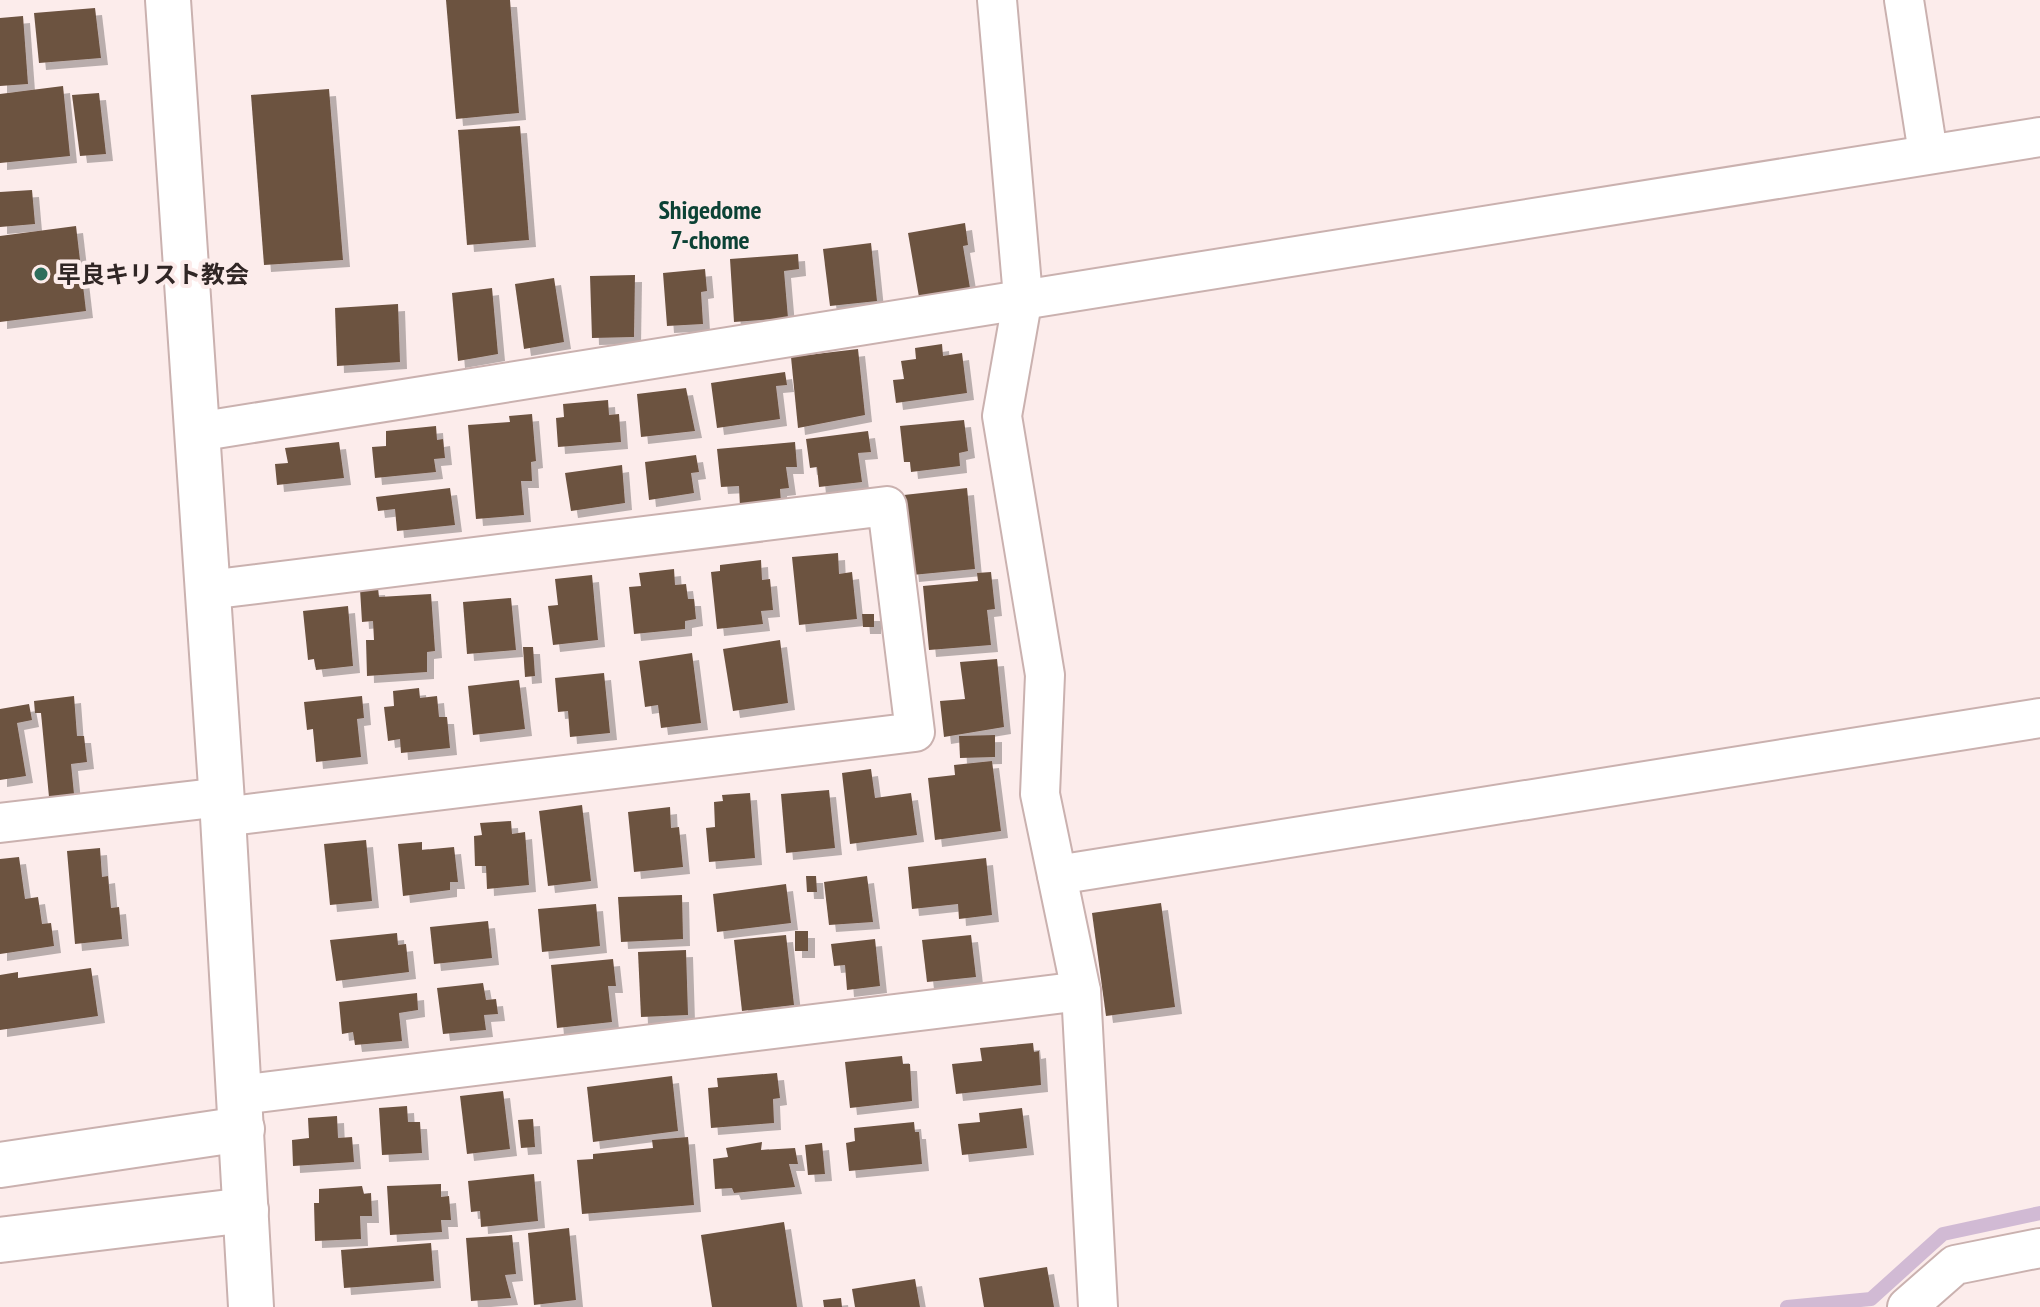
<svg xmlns="http://www.w3.org/2000/svg" width="2040" height="1307" font-family="'PT Sans Narrow','Noto Sans JP',sans-serif">
<defs>
<filter id="shadow"><feDropShadow dx="7" dy="7" stdDeviation="0" flood-color="#0004"/></filter>
</defs>
<rect width="100%" height="100%" fill="#fceceb"/>
<g fill="none" stroke-linecap="round" stroke-linejoin="round">
<path stroke="#d1bad4" stroke-width="14" d="M1787,1307L1871,1299L1943,1234L2040,1213"/>
</g>
<g fill="#6c5241" filter="url(#shadow)">
<path d="M446,0H510L519,113L456,119Z"/>
<path d="M95,8L101,58L39,63L34,13Z"/>
<path d="M23,16L28,84L0,86V18Z"/>
<path d="M63,86L70,156L0,163V94Z"/>
<path d="M329,89L343,260L264,265L251,95Z"/>
<path d="M99,93L106,154L80,156L72,95Z"/>
<path d="M520,126L529,240L467,245L458,130Z"/>
<path d="M32,190L35,224L0,227V192Z"/>
<path d="M965,223L968,245L963,246L970,288L919,297L908,233Z"/>
<path d="M76,226L86,311L0,322V236Z"/>
<path d="M871,243L877,301L830,306L823,249Z"/>
<path d="M798,254L799,269L784,271L788,318L734,322L730,259Z"/>
<path d="M705,269L707,291L701,292L703,324L667,326L663,273Z"/>
<path d="M635,275L634,337L592,338L590,276Z"/>
<path d="M554,278L564,342L524,349L515,284Z"/>
<path d="M492,288L498,354L458,361L452,293Z"/>
<path d="M398,304L400,362L337,366L335,308Z"/>
<path d="M942,344L943,356L962,353L967,393L896,403L893,380L904,379L901,361L916,359L915,348Z"/>
<path d="M858,349L865,415L798,428L791,357Z"/>
<path d="M785,372L787,385L776,386L780,419L717,428L711,383Z"/>
<path d="M686,388L695,431L641,437L637,394Z"/>
<path d="M608,400L609,415L619,414L621,442L558,447L556,418L564,417L563,404Z"/>
<path d="M532,414L536,461L531,462L532,481H521L524,515L476,519L468,425L510,422L509,416Z"/>
<path d="M964,420L968,451L959,453L960,466L911,472L910,462H904L900,426Z"/>
<path d="M436,426L437,440L443,439L445,458L434,459L436,472L375,478L372,447L386,446V431Z"/>
<path d="M868,431L871,452L858,453L862,482L819,487L817,467L810,468L806,439Z"/>
<path d="M339,442L344,478L277,485L275,464L288,463L285,448Z"/>
<path d="M795,442L797,467H786L789,488L780,489L781,503L740,507L739,486L721,487L717,449Z"/>
<path d="M696,455L699,472L691,473L694,493L649,500L645,462Z"/>
<path d="M622,465L625,503L571,511L565,473Z"/>
<path d="M450,488L455,525L397,531L395,509L378,511L376,497Z"/>
<path d="M967,488L975,569L912,575L904,495Z"/>
<path d="M838,553L839,574L852,572L857,619L799,625L792,557Z"/>
<path d="M761,560L762,580L770,579L773,610L761,611L763,624L717,629L711,572L720,571V565Z"/>
<path d="M674,569L675,585L686,584L688,599H694L696,619L685,621V629L634,634L629,587L641,586L639,573Z"/>
<path d="M991,572L995,609L987,610L991,645L929,650L923,586L978,581L977,573Z"/>
<path d="M592,575L598,640L553,645L548,606L558,605L555,579Z"/>
<path d="M378,588L379,597L431,594L435,651L427,652V672L367,676L366,640H374L373,621L362,622L360,589Z"/>
<path d="M511,598L516,650L467,654L463,602Z"/>
<path d="M348,606L353,666L316,670L314,659L308,660L303,611Z"/>
<path d="M862,614H874V627H863Z"/>
<path d="M780,640L788,703L733,711L723,649Z"/>
<path d="M523,647H533L535,676L525,677Z"/>
<path d="M692,653L701,723L661,728L658,705L645,707L639,661Z"/>
<path d="M997,659L1004,727L944,737L940,701L965,699L960,662Z"/>
<path d="M604,673L610,733L570,737L568,711L558,712L555,678Z"/>
<path d="M519,680L525,729L473,735L468,686Z"/>
<path d="M419,688L420,698L437,696L439,717H447L450,748L401,753L400,739L388,741L384,707L394,706L393,691Z"/>
<path d="M74,696L77,736H84L87,762L71,764L74,794L49,797L41,713H35L34,701Z"/>
<path d="M362,696L364,718L357,719L361,757L316,762L313,729L307,730L304,702Z"/>
<path d="M29,704L32,720L17,723L26,776L0,780V709Z"/>
<path d="M995,735V757L960,758L959,736Z"/>
<path d="M992,761L1001,831L935,840L928,778L955,775L954,765Z"/>
<path d="M871,769L875,798L911,793L917,835L850,844L842,773Z"/>
<path d="M829,790L835,848L786,853L781,794Z"/>
<path d="M750,793L755,858L709,862L706,828L715,827L714,802L723,801L722,795Z"/>
<path d="M582,805L591,881L548,886L539,811Z"/>
<path d="M670,807L671,828L679,827L683,867L634,872L628,812Z"/>
<path d="M511,821L512,834L525,832L529,885L487,889L486,866H475L474,836L482,835L480,823Z"/>
<path d="M366,840L372,901L330,905L324,844Z"/>
<path d="M422,842V850L454,847L458,882H450V890L403,896L398,844Z"/>
<path d="M100,848L102,877L108,876L111,908L119,907L122,939L75,944L67,851Z"/>
<path d="M19,857L25,899L38,897L42,924L51,923L54,946L0,954V859Z"/>
<path d="M986,858L992,915L959,919L958,904L912,909L908,867Z"/>
<path d="M806,876H816L817,892H807Z"/>
<path d="M867,876L873,922L829,925L824,882Z"/>
<path d="M786,884L791,923L717,932L713,894Z"/>
<path d="M682,895L683,939L621,942L618,897Z"/>
<path d="M1161,903L1175,1007L1106,1016L1092,913Z"/>
<path d="M596,904L600,946L542,952L538,909Z"/>
<path d="M488,921L492,958L434,964L430,927Z"/>
<rect x="795" y="931" width="13" height="20"/>
<path d="M397,933L398,945L406,944L409,972L336,981L330,940Z"/>
<path d="M786,935L794,1005L742,1011L734,940Z"/>
<path d="M971,935L976,977L927,982L922,940Z"/>
<path d="M875,939L880,986L847,990L845,965L834,966L831,944Z"/>
<path d="M686,950L688,1015L641,1017L638,952Z"/>
<path d="M613,959L616,986H608L612,1022L557,1028L551,965Z"/>
<path d="M91,968L98,1016L0,1030V975L18,972V978Z"/>
<path d="M483,983L486,1000L496,999L498,1014L484,1015L486,1030L443,1034L437,988Z"/>
<path d="M417,993L418,1010L399,1013L402,1041L355,1045L353,1032L342,1034L339,1002Z"/>
<path d="M1033,1043L1034,1052L1039,1051L1041,1085L956,1094L952,1064L982,1061L980,1048Z"/>
<path d="M902,1056L903,1064H910L912,1101L850,1108L845,1062Z"/>
<path d="M777,1073L780,1098L773,1099L774,1123L711,1128L708,1088L718,1087L717,1078Z"/>
<path d="M672,1076L678,1131L593,1142L587,1087Z"/>
<path d="M503,1091L510,1149L467,1154L460,1096Z"/>
<path d="M407,1106L408,1122H420L422,1153L382,1155L379,1108Z"/>
<path d="M1022,1108L1027,1148L962,1155L958,1124L980,1122L979,1113Z"/>
<path d="M337,1116L338,1138L352,1137L354,1162L293,1166L292,1140L309,1138L308,1118Z"/>
<path d="M533,1119L535,1147L521,1148L518,1120Z"/>
<path d="M914,1122L915,1132H919L922,1164L849,1171L846,1143L855,1141L854,1128Z"/>
<path d="M688,1137L694,1205L582,1214L577,1160L593,1159V1154L653,1148L652,1140Z"/>
<path d="M762,1142L761,1150L795,1148L798,1164H789L795,1187L734,1193L732,1188L715,1189L713,1159L728,1157L726,1148Z"/>
<path d="M822,1143L825,1174L808,1175L805,1145Z"/>
<path d="M534,1174L538,1221L481,1227L480,1211L471,1212L468,1181Z"/>
<path d="M441,1184V1197L449,1196L451,1220H441L442,1232L390,1235L387,1186Z"/>
<path d="M362,1186L364,1194L371,1193L372,1216H360L361,1239L315,1241L314,1203H319V1189Z"/>
<path d="M784,1222L797,1307H712L701,1235Z"/>
<path d="M569,1228L576,1300L534,1305L528,1233Z"/>
<path d="M512,1235L516,1274L505,1275L511,1298L471,1301L466,1238Z"/>
<path d="M431,1243L434,1281L344,1288L341,1250Z"/>
<path d="M1047,1267L1054,1307H984L979,1278Z"/>
<path d="M915,1279L920,1307H855L852,1289Z"/>
<path d="M841,1298L842,1307H824L823,1300Z"/>
</g>
<g fill="none" stroke-linecap="round" stroke-linejoin="round">
<g stroke="#cab1af" stroke-width="42">
<g id="street">
<path d="M997,0L1023,297L1002,416L1045,675L1040,794L1081,991L1098,1307"/>
<path d="M1904,0L1928,153"/>
<path d="M197,432L2040,137"/>
<path d="M208,590L887,506L915,732L223,817"/>
<path d="M0,823L222,797"/>
<path d="M1057,875L2040,718"/>
<path d="M240,1095L1081,991"/>
<path d="M1907,1307L1955,1265L2040,1248"/>
</g>
</g>
<g stroke="#cab1af" stroke-width="48">
<g id="secondary">
<path d="M168,0L223,817L251,1307"/>
<path d="M0,1165L242,1129"/>
<path d="M0,1240L246,1210"/>
</g>
</g>
<use href="#street" stroke="#fff" stroke-width="38"/>
<use href="#secondary" stroke="#fff" stroke-width="44"/>
</g>
<circle fill="#2e6e5c" stroke="#fceceb" stroke-width="3" cx="41" cy="274" r="8"/>
<g text-anchor="middle" dominant-baseline="central" stroke-width="8" stroke-linejoin="round" paint-order="stroke">
<g font-size="24" font-weight="bold" fill="#302625" stroke="#fceceb" text-anchor="start">
<text x="57" y="274">早良キリスト教会</text>
</g>
<g font-size="26" font-weight="bold" fill="#0c4235" stroke="#fceceb">
<text x="710" y="209">Shigedome<tspan x="710" dy="30">7-chome</tspan></text>
</g>
</g>
</svg>
